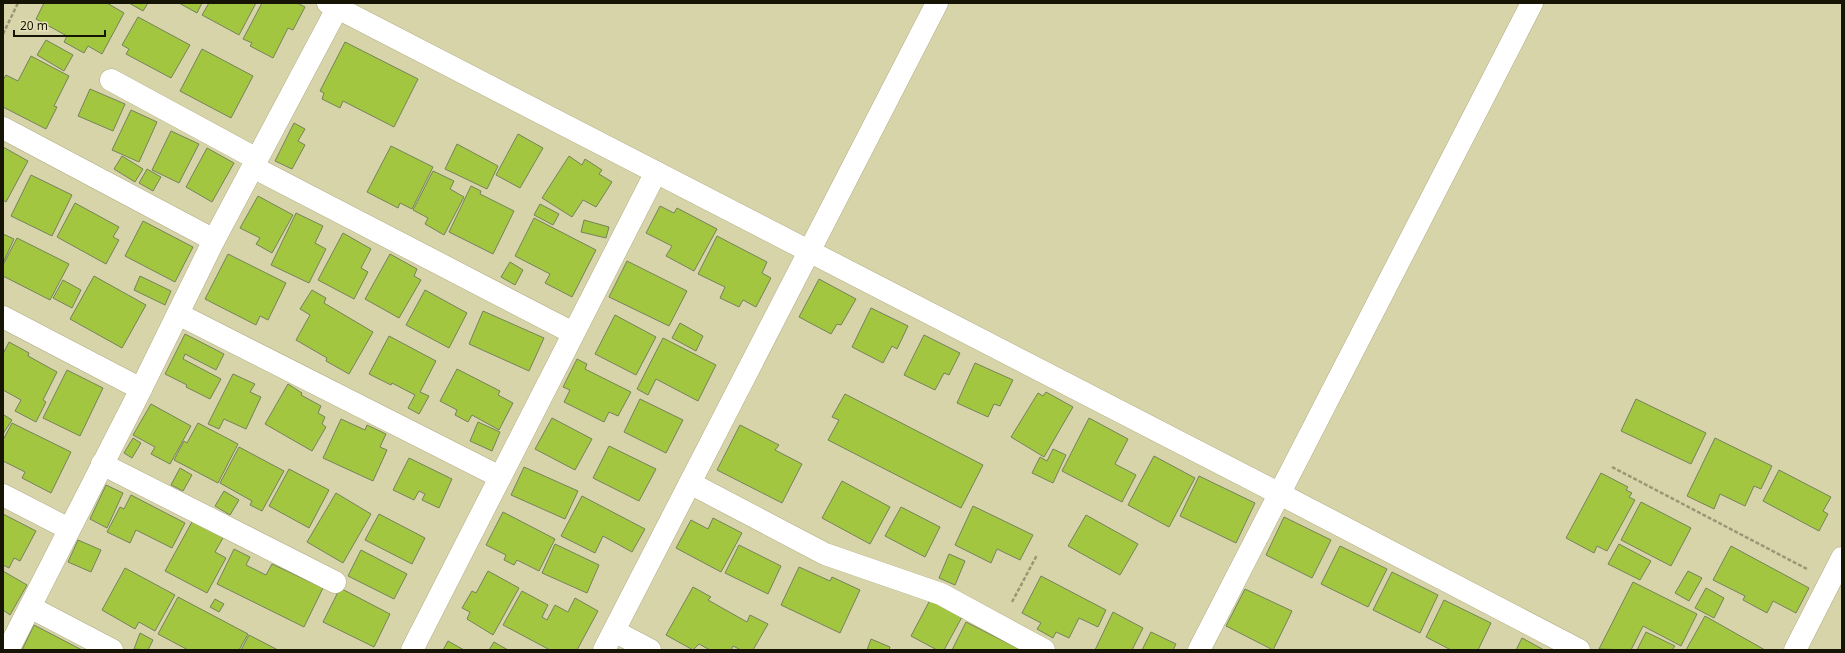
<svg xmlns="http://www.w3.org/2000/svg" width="1845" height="653" font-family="'Noto Sans',sans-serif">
<rect width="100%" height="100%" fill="#d8d4a9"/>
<g fill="#a2c63f" stroke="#75825c">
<path d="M44,3H107L124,13L102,54L88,46L84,53L64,42L67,36L36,19Z"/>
<path d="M129,3H148L143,11Z"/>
<path d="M179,3H202L197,13Z"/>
<path d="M209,3H256L239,35L202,15Z"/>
<path d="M262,3H297L305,7L293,30L288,28L273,58L250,46L252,43L243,39Z"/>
<path d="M138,17L190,45L171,78L126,54L129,49L122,45Z"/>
<path d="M46,40L73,55L64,71L37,55Z"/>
<path d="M345,42L418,79L394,127L343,101L340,108L322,99L324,93L320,91Z"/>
<path d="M202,49L253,76L231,118L180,91Z"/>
<path d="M31,56L69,76L54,106L57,107L46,129L3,107V80L6,75L18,81Z"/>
<path d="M90,89L125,104L113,131L78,116Z"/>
<path d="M131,110L157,122L139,162L112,150Z"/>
<path d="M294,123L305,129L298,141L305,145L292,169L275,161Z"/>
<path d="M171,131L199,144L179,183L152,170Z"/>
<path d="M518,134L543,148L520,188L496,175Z"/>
<path d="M457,144L498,166L487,189L445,169Z"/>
<path d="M391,146L433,167L412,209L400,203L398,208L367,192Z"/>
<path d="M3,147L28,161L6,202L3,200Z"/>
<path d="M207,148L234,163L212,202L186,187Z"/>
<path d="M122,156L143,169L135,182L114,169Z"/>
<path d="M569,156L582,165L585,159L602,170L599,174L612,182L596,207L583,200L572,217L542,198Z"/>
<path d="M147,169L161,177L153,191L139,183Z"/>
<path d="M433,171L454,181L450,189L464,197L444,235L425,224L428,218L413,210Z"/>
<path d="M31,175L72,195L52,236L11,216Z"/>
<path d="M471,186L481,191L480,194L514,211L493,254L449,232Z"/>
<path d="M258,196L293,215L272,253L256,244L260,238L240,228Z"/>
<path d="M75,203L119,227L113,237L119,240L106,264L57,237Z"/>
<path d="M540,204L559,214L553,225L534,215Z"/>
<path d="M660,206L674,213L677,208L717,229L694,271L666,256L672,246L646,233Z"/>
<path d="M296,213L323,226L315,243L326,249L309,283L271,265Z"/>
<path d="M534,218L596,250L572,297L545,283L550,274L515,256Z"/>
<path d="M584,220L609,227L606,238L581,232Z"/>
<path d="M143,221L193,247L175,282L125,256Z"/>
<path d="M343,233L371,249L361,268L368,272L354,299L318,280Z"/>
<path d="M3,234L14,239L3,263Z"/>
<path d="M717,236L767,262L762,273L771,278L756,307L743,300L739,307L720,298L725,287L698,274Z"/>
<path d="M17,238L69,264L50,300L3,276V265Z"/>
<path d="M228,254L286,283L268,320L260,316L256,325L205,299Z"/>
<path d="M390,254L417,269L414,276L421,280L399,318L365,299Z"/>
<path d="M627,261L687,291L669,326L609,297Z"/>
<path d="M510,262L523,270L515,285L501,277Z"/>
<path d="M94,276L146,305L122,348L70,319Z"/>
<path d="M140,276L171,291L165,305L134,290Z"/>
<path d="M819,279L856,299L841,325L837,324L831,334L799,317Z"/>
<path d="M63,280L81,290L72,308L53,298Z"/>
<path d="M312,290L326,298L324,303L373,332L349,374L326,361L327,358L296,340L310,315L300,309Z"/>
<path d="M425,290L467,313L449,348L406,325Z"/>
<path d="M871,308L908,326L897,349L892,346L883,363L852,347Z"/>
<path d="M483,311L544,338L529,371L469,344Z"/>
<path d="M615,315L656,337L636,375L595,354Z"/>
<path d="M680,323L703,336L696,351L672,338Z"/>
<path d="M185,334L224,354L216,370L185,354L183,359L221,379L210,399L186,387L187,385L165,374Z"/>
<path d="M924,335L960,353L949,375L944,373L935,390L904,375Z"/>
<path d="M389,336L436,361L420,392L429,396L419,414L408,408L415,395L392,383L391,385L369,374Z"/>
<path d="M663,338L716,365L698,401L656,379L648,395L637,389Z"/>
<path d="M9,342L29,353L28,356L57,372L43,400L46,402L36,422L15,411L21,400L3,390V354Z"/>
<path d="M577,359L587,364L585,369L631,392L618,416L609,412L604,422L564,402L570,390L563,387Z"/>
<path d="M975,363L1013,380L1000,406L994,404L988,417L957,403Z"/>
<path d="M457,369L500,391L498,395L513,403L499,430L472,415L468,422L455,415L457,410L440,401Z"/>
<path d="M67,370L103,388L80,436L43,418Z"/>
<path d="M233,374L255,384L250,392L261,397L246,429L224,419L219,429L208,424Z"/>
<path d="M288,384L302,393L301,395L321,406L318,413L325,417L322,424L326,427L312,451L265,424Z"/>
<path d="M1046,392L1073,407L1044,457L1011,437L1038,393L1043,396Z"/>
<path d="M845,394L983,465L961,508L828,440L839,420L832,417Z"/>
<path d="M640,399L683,420L666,453L624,432Z"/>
<path d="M1636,399L1706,433L1691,464L1621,431Z"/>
<path d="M151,404L191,426L170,464L151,454L155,447L133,435Z"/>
<path d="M4,415L12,420L3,434V417Z"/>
<path d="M552,418L592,439L575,470L535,449Z"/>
<path d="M1089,418L1128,439L1115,464L1136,475L1122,502L1062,471Z"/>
<path d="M341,419L365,430L367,425L386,434L380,447L387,450L373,481L323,458Z"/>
<path d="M478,422L500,432L492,451L470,441Z"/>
<path d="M12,423L71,452L51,493L22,478L25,472L3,461V440Z"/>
<path d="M198,423L238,444L218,483L174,460L184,441L187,443Z"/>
<path d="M740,425L779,445L775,450L802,464L782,503L717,470Z"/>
<path d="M133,438L141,443L132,458L124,453Z"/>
<path d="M1715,438L1772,466L1761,489L1754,486L1745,506L1720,494L1714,509L1687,496Z"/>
<path d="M609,446L656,469L639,501L593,478Z"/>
<path d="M239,447L284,471L262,511L250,505L252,501L220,483Z"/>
<path d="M1053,449L1066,455L1053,483L1032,473L1040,457L1047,461Z"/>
<path d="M1154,456L1195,478L1169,527L1128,505Z"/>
<path d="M409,458L452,479L439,508L422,500L425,494L419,491L414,500L393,490Z"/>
<path d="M524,467L578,491L565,519L511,495Z"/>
<path d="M180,468L192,475L183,491L171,485Z"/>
<path d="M289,469L329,490L309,528L269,506Z"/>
<path d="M1779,470L1831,497L1823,511L1828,514L1819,531L1763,501Z"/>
<path d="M1601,473L1628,487L1626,490L1632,493L1629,497L1635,500L1607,551L1597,546L1594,553L1566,538Z"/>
<path d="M1199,476L1255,503L1236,543L1180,516Z"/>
<path d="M842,481L890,507L870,544L822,518Z"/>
<path d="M106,485L123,493L107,528L90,519Z"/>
<path d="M224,491L239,500L230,515L215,506Z"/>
<path d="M336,493L371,514L343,563L307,542Z"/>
<path d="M131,495L185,523L172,548L136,530L130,543L107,532L120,507L124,509Z"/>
<path d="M582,496L645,529L632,552L603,536L595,553L561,536Z"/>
<path d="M1641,502L1691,528L1671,566L1621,540Z"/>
<path d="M973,506L1033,535L1020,560L997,549L991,563L955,545Z"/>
<path d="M901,507L940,527L925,557L885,536Z"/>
<path d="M503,512L555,539L539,571L517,560L514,565L504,560L506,555L486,545Z"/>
<path d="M3,514L36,531L20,561L14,558L9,568L3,565Z"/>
<path d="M379,514L425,538L412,564L365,540Z"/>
<path d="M1086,515L1138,544L1120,575L1068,546Z"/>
<path d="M1284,517L1331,540L1312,578L1266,555Z"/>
<path d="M713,518L742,533L721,572L676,548L691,520L708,529Z"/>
<path d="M193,520L224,536L215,552L226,558L207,593L165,571Z"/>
<path d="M78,540L101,550L91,572L68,562Z"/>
<path d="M555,544L599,565L587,593L542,573Z"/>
<path d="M1619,544L1651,561L1640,580L1608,564Z"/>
<path d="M739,545L781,566L768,594L725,573Z"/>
<path d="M1340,546L1387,569L1368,607L1321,584Z"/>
<path d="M1731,546L1809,588L1796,613L1773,601L1767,613L1743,600L1745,596L1713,580Z"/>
<path d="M234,549L250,557L246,565L266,575L272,564L323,588L304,627L217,584Z"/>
<path d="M361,550L407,574L394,599L348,576Z"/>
<path d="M949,554L965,561L955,585L939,578Z"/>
<path d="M799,567L830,581L832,577L860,590L840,633L781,605Z"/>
<path d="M125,568L175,595L155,631L139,622L135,629L102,610Z"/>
<path d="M3,571L27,585L10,615L3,610Z"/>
<path d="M488,571L519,588L493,635L467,619L470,612L462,608L472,591L476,593Z"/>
<path d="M1688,571L1702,578L1689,601L1675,593Z"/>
<path d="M1392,572L1438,595L1420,633L1373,610Z"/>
<path d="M1041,576L1106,610L1098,627L1079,618L1069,638L1056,632L1053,638L1037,629L1041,623L1022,613Z"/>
<path d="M1633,582L1697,614L1681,646L1643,626L1631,650L1599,649Z"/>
<path d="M693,587L711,597L708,600L747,622L750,615L768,624L753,650H741L733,646L731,650H710L699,644L693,650L666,635Z"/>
<path d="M340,588L390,614L374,647L323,622Z"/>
<path d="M1706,588L1724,598L1714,618L1695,608Z"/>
<path d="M1245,589L1292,611L1273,650L1226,626Z"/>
<path d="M522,591L548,605L542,617L547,620L555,605L568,612L575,598L598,611L577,650H550L503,625Z"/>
<path d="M178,597L248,634L239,650H188L158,634Z"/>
<path d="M215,599L224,604L219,612L210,607Z"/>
<path d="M930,600L962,617L944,650H937L911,636Z"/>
<path d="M1444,600L1491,623L1478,650H1451L1426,637Z"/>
<path d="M1113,612L1143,628L1132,650H1095Z"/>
<path d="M1705,616L1765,650H1686Z"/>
<path d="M966,622L1021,650H952Z"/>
<path d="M34,625L82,650H22Z"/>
<path d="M1151,632L1176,644L1173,650H1142Z"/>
<path d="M1646,632L1675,646L1672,650H1637Z"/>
<path d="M140,633L153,640L148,650L134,649Z"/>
<path d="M249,635L278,650H241Z"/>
<path d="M1522,638L1544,650H1516Z"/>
<path d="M871,639L890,647L889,650H867Z"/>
<path d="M448,641L464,650H443Z"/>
<path d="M494,642L508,650H489Z"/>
</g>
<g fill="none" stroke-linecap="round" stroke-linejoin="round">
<g stroke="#b1ad84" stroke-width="23">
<g id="minor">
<path d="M328,3L1280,494L1579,650"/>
<path d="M111,80L257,159"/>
<path d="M3,128L214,240"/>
<path d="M253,167L573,333"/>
<path d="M178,314L500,477"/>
<path d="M3,317L141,389"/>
<path d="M102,464L335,582"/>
<path d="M690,483L825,554L941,594L1044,650"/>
<path d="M3,495L69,529"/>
<path d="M30,607L112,650"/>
<path d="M614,631L650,650"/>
<path d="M8,650L141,389L214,240L340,3"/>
<path d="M412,650L656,172"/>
<path d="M604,650L937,3"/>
<path d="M1199,650L1532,3"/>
<path d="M1795,650L1842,558"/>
</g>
</g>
<g stroke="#9a9775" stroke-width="2.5" stroke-dasharray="4 2" stroke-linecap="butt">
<path d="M3,34L18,3"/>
<path d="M1612,467L1807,569"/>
<path d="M1012,602L1037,555"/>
</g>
<use href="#minor" stroke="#fff" stroke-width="22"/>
</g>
<rect width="1845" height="653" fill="none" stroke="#161505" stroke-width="8"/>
<path d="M14 30v6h91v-6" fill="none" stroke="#161505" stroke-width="2"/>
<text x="20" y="30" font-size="12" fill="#161505" stroke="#e5e1b6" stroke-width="3" paint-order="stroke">20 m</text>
</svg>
